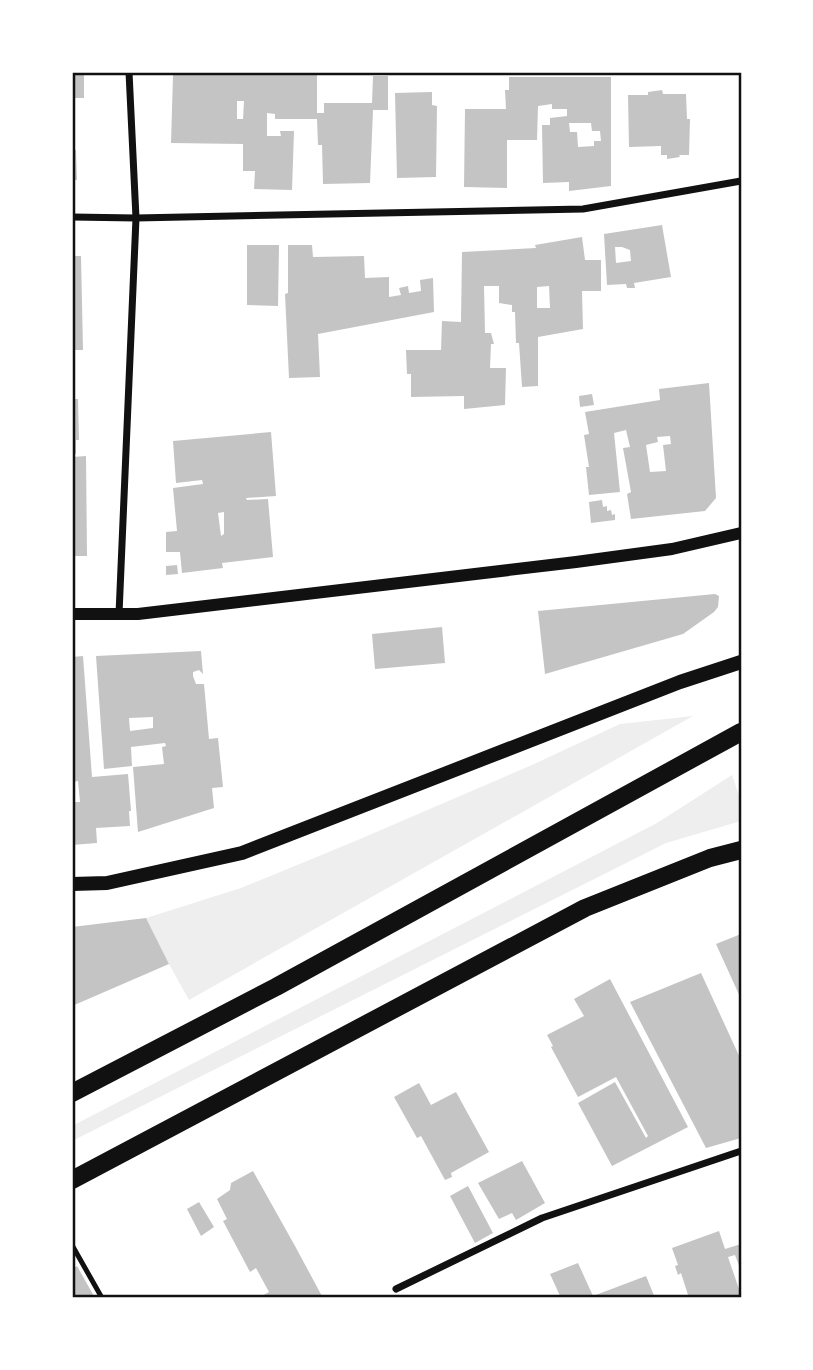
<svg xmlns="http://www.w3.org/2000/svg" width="813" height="1370" font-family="'Golos Text',sans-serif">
<rect width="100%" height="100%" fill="#fff"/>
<g fill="#eee">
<path d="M693,716L189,1000L169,964L146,918L241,888L353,842L532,765L620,724Z"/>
<path d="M732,775L741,801V821L666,843L72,1141V1126L657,823Z"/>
</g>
<g fill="#c4c4c4" fill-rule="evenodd">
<rect x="72" y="72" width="12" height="26"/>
<path d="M173,75H317V113H324V103H372L373,76H388V110H373L370,183L323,184L322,145H318L317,119H275V114L267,113V136H281L280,131H294L292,190L254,189L255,171H243V144L171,143ZM237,101H244L243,119H237Z"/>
<path d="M509,77H611V186L569,191V182L543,183L542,125H550V118L567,116V109H552V104L538,106L537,140H507V188L464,187L465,109H506L505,90H509ZM569,123H591L592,131H600L601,141H594V146L578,147L577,132H570Z"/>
<path d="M662,90L663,94H686L687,119H690L689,155H679L680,157L667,159V155H661V146L629,147L628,95H648V92Z"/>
<path d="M432,92V105L437,106L436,177L397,178L395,93Z"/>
<path d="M72,150H76L77,180H72Z"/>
<path d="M662,225L671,277L634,283L635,288H627L626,284L607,285L604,234ZM615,247H622L630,250L631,261L616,263Z"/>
<path d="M582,237L585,260H601V291H582L583,329L538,337V386L522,387L519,343H516L515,312H512V305L499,303V286H484L485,333H491L494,344H491L490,368H506L505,405L464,409V396L411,397V374H407L406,350H441L442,321L461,322L462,252L536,248L535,245ZM549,286L550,308H537V287Z"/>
<path d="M247,245H279L278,306L247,305Z"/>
<path d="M288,245H312L313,257L364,256L365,278L389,277V297L401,295L399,288L408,286L409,293L421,291L420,280L433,278L434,312L318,334L320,377L289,378L285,294L288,293Z"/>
<path d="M72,256H81L83,350H72Z"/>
<path d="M709,383L716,498L705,511L631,519L627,494L631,492L623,448L630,447L626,430L614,433L620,492L589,495L586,467H589L584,435L589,434L585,412L660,400L659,389ZM670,436L671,444L663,445L666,471L650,472L646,445L658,442L657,437Z"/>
<path d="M592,394L594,405L580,407L579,396Z"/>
<path d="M72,399H78L79,440H76V454H72Z"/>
<path d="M271,432L276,496L246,498L247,500L268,499L273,557L222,563L223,568L182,573L180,552H166V532L177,531L173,488L203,484L202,480L176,483L173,441ZM224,512V534L221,536L218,513Z"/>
<path d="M86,456L87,556H72V457Z"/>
<path d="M602,500L603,507L607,506V511L611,510L612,515L615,514V520L591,523L589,502Z"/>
<path d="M177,565L178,574L166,575V566Z"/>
<path d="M715,594L719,596L718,607L714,612L683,634L545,674L538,611Z"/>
<path d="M442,627L445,663L375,669L372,634Z"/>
<path d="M201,651L203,674L199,670L193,672V676L196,684H204L209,739L218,738L223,787L212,788L214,808L138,832L133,767L164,764L162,747L166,746L165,743L131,747L132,766L104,769L96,656ZM153,717V728L130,731L129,718Z"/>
<path d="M83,656L92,777L128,774L131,811H129L130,826L96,828L97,843L72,845V802H80L78,781L72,782V657Z"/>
<path d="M146,918L169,964L72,1006V927Z"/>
<path d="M741,934V999L716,944Z"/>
<path d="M701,973L741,1060V1138L706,1148L630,1002Z"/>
<path d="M610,979L688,1127L612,1166L578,1103L615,1082L646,1138L648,1136L616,1077L578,1097L551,1047L553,1046L547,1035L584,1016L574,999Z"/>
<path d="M419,1083L431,1105L456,1092L489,1152L451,1173L452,1177L445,1180L421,1136L417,1138L394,1097Z"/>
<path d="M522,1161L545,1203L516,1220L512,1213L499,1219L478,1183Z"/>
<path d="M253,1171L295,1246L323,1298H258L269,1292L256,1268L250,1272L223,1221L227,1219L217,1199L230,1190L231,1183Z"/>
<path d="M468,1186L493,1233L475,1243L450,1196Z"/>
<path d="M199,1202L214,1227L201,1236L187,1209Z"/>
<path d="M719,1231L725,1249L741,1244V1271L735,1255L728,1257L740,1292H741V1298H689L681,1273L678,1275L675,1266L678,1265L672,1248Z"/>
<path d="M578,1263L593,1296L646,1276L655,1298H561L550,1274Z"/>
<path d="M77,1266L95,1298H72V1269Z"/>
</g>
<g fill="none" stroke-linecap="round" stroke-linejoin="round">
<path stroke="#111" stroke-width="5" d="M72,1245L102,1298"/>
<g stroke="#111" stroke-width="7">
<path d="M72,217L136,218L583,209L741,181"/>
<path d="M119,614L136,218L129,72"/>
<path d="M396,1289L542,1218L741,1151"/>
</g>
<path stroke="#111" stroke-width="12" d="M72,614H138L576,562L672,549L741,533"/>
<path stroke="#111" stroke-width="14" d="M72,884L107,883L242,853L680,682L741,662"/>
<g stroke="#111" stroke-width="18">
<path d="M72,1093L276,987L741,732"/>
<path d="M72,1180L585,908L710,858L741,850"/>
</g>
</g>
<rect width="813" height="1370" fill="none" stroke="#ffffff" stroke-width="147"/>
<rect x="74" y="74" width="666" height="1222" fill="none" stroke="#111" stroke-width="2.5"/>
</svg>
